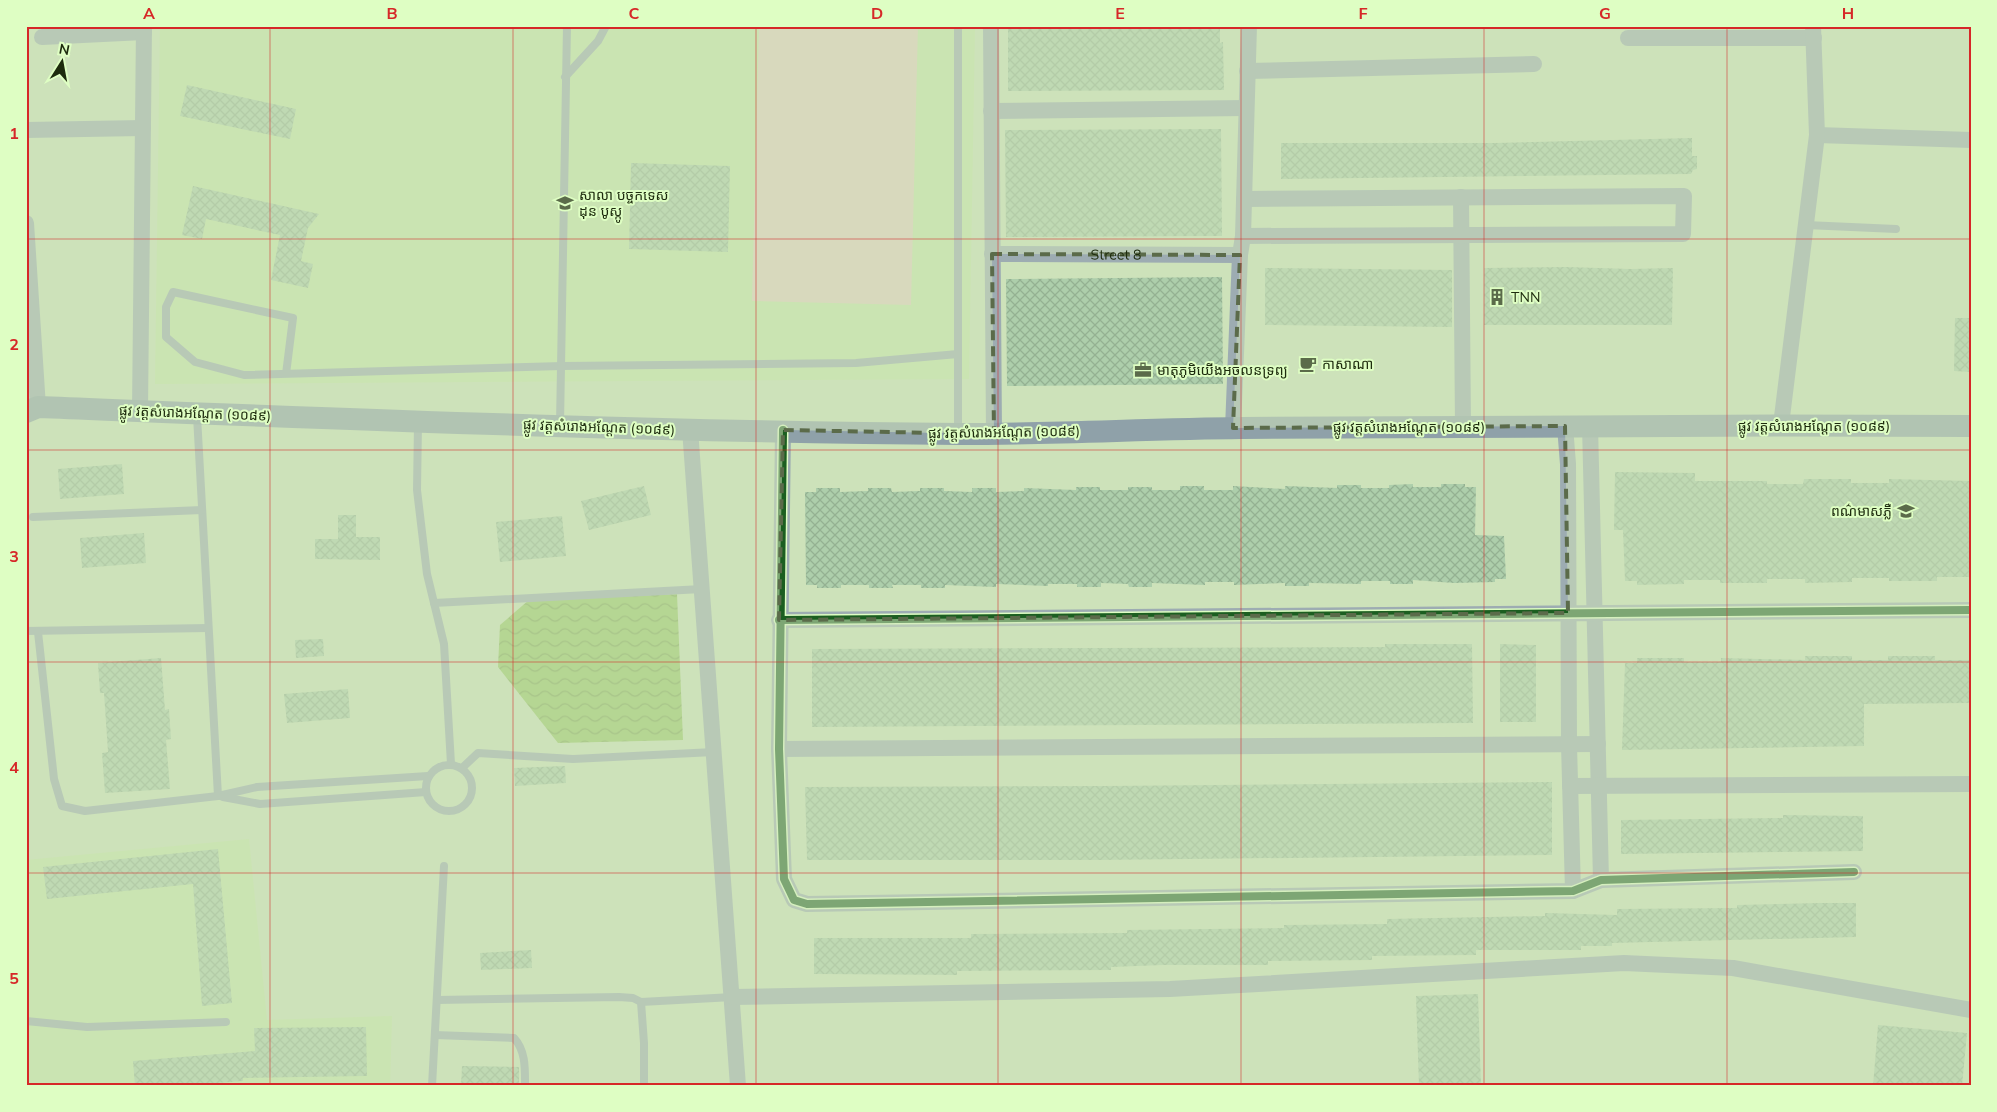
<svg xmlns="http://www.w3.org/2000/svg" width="1997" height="1112" font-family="Mulish,'Noto Sans Khmer',sans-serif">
<defs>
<pattern id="water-waves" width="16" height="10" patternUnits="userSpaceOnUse" patternTransform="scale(1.25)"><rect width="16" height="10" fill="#98c764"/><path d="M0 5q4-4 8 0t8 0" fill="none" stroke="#7ba251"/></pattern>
<pattern id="building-cross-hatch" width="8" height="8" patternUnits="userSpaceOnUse" patternTransform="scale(1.25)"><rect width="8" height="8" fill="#adceab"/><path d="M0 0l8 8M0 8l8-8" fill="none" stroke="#94b192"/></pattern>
</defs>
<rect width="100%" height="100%" fill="#cde2ba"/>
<g fill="#c6e7a8">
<path d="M160,26H975L969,379L155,384Z"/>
<path d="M249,839L267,1020L392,1016L390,1086H26V860Z"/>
</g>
<path fill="#e4cfc1" d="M759,26H918L911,305L752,301Z"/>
<path fill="url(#water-waves)" d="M677,594L683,740L558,743L498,667L500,625L529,600Z"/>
<g fill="url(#building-cross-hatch)">
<path d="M1008,26H1220V43L1223,42L1224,90L1008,91Z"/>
<path d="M187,85L296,109L290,139L180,116Z"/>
<path d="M1221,129L1222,236L1006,237L1005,130Z"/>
<path d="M1692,138V156H1697V169L1693,170L1691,174L1281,179V143H1495Z"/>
<path d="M631,163L730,166L728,252L629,249Z"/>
<path d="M193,186L319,214L308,228L301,261L313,264L308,288L271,280L280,235L206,219L202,239L182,235Z"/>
<path d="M1566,267L1631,269L1673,268L1672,325H1484V268Z"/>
<path d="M1265,268L1452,270V327L1265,325Z"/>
<path d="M1222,277L1223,384L1007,386L1006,279Z"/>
<path d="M1955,318H1971V372L1954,371Z"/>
<path d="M122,464L124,494L60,499L58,469Z"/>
<path d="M1615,472L1695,473V481H1767V484H1803L1804,479H1851V483H1889V479L1971,481V577H1937V581H1889V578H1852V582L1805,583V579H1767V583H1720V580H1684V584L1637,585V581H1625L1623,530H1614Z"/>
<path d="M1413,484V487H1441V484H1465V487H1476L1475,535L1504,536L1506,579H1495V582L1454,583L1413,580V584H1390V581H1361V584L1309,583V586H1285V583L1234,585V582H1205V585L1152,583V587H1129L1128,584L1101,583V587H1077V584H1048V586L996,584V587L945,585V588H921V585H892L893,588H869V585H841V588H817V585H806L805,492H816V488H840V492L868,491V488H891L892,492L920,491V488H944V491L972,492V488H996V492L1024,491V488L1076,490V487H1100V490H1128V487H1152V490H1180V486H1204V490H1233V486L1285,489V486L1337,488V485H1361V488H1389V485Z"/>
<path d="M644,486L651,515L589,530L581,501Z"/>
<path d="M338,515H356V537H380V560L315,559V539H338Z"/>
<path d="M562,516L566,556L500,562L496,522Z"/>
<path d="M144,533L146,563L82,568L80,538Z"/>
<path d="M323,639L324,656L296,658L295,640Z"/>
<path d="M1385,644H1472L1473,723L812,727V649L1385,647Z"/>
<path d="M1500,644L1536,645V722H1500Z"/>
<path d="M1805,656H1852V660H1888V656H1935V660H1971V703L1864,704V746L1622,750L1625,663H1637V658H1684V662H1721V658L1805,660Z"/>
<path d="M161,658L165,710L169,709L171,739L166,740L170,789L105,793L102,753L108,752L104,693H100L98,663Z"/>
<path d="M348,689L350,718L287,723L284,694Z"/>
<path d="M565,766L566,783L515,786L514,768Z"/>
<path d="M1552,782V855L1101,860H807L805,787L1103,786Z"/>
<path d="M1783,815L1863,816V851L1621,854V820L1783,818Z"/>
<path d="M218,849L232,1003L202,1006L193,884L47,899L43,867Z"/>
<path d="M1821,903H1856V937L1612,943V946H1581V950H1476V955L1372,956V960L1268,961V965H1163L1111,967V970L957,971V975L814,974V938H971V934L1127,933V930L1284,928V925L1387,924V919L1545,916V913L1617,915V909L1737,908V905Z"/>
<path d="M531,950L532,968L481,970L480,953Z"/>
<path d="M1478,994L1481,1086H1419L1416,996Z"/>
<path d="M1878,1025L1967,1033L1962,1086H1873Z"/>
<path d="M366,1027L367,1076L243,1078V1081L178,1086H135L133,1061L255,1051L254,1028Z"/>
<path d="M462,1066L519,1067V1086H461Z"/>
</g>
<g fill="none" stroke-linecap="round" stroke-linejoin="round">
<g stroke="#9dacb2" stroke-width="8">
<path d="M565,77L598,41L606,26"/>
<path d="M1806,225L1896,229"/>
<path d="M286,374L293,318L173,292L166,307V337L195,362L244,375L562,366L856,363L958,354"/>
<path d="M197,416L218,796"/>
<path d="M418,424L417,490L427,574L444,644L451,764"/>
<path d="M560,424L567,26"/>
<path d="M958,432V26"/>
<path d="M33,517L202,510"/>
<path d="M434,603L702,589"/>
<path d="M26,631L208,628"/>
<path d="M38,632L54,779L62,806L85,811L218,796L257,787L428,776"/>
<circle cx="449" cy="788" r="23"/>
<path d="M462,768L478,753L573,759L714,752"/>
<path d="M223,797L260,804L426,792"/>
<path d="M437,1000L619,997L633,998L641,1002L733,997"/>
<path d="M641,1002L644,1043V1086"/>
<path d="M26,1021L87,1027L226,1022"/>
<path d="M435,1035L514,1038C526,1051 525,1069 525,1086"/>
<path d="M432,1086L444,866"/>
</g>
<g stroke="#9dacb2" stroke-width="16">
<path d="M991,26L994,434"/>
<path d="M42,37L144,32"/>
<path d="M1628,38H1814"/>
<path d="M1247,71L1534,64"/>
<path d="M991,111L1246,108"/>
<path d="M26,130L143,128"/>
<path d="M1817,135L1971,140"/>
<path d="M1461,197L1463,426"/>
<path d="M26,223L38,407"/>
<path d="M1243,236L1683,234L1684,196L1244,199"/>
<path id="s1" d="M992,254L1240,255"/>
<path d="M140,411L144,26"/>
<path d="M1590,425L1601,880"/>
<path d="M1781,425L1817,135L1813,26"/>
<path d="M1565,426L1568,464L1569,745L1573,891"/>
<path d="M1233,428L1240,255L1243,236L1249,26"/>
<path d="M690,429L738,1086"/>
<path d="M783,430L779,749L784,879L794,900L807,904L1573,891L1601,880L1854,872"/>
<path d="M779,620L1971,610"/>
<path d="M779,749L1598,744"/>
<path d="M1570,786L1971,784"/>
<path d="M733,997L1170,989L1624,963L1733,968L1971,1010"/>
</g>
<path stroke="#8fa1a9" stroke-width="22" d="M26,412L38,407C345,419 653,432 961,434C1054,434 1148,429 1242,428C1485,426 1728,425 1971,426"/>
<g stroke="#defec3" stroke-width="11">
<g id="cycleway">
<path d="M783,430L779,749L784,879L794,900L807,904L1573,891L1601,880L1854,872"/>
<path d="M779,620L1971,610"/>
</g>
</g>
<use href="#cycleway" stroke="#1b5e20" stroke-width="8"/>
</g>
<path d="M0 0H1997V1112H0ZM992,254L1240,255L1233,428L1565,426L1568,613L779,620L783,430L994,434Z" fill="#cde2ba" fill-opacity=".55" fill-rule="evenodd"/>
<path fill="none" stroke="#5b6b4a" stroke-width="4" stroke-dasharray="10 6" stroke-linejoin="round" d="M992,254L1240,255L1233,428L1565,426L1568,613L779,620L783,430L994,434Z"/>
<path fill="none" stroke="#d62828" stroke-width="1" stroke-opacity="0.55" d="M270,26V1086M513,26V1086M756,26V1086M998,26V1086M1241,26V1086M1484,26V1086M1727,26V1086M26,239H1971M26,450H1971M26,662H1971M26,873H1971"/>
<defs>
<g id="school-bare" transform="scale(1.35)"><path d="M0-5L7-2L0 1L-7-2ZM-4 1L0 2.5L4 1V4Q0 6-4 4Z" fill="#5b6b4a" stroke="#defec3" stroke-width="2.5" paint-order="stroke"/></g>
<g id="building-bare" transform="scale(1.35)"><path d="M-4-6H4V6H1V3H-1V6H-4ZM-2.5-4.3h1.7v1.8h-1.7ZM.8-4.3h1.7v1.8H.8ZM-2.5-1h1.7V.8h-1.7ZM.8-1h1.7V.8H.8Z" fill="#5b6b4a" stroke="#defec3" stroke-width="2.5" paint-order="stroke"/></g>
<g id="cafe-bare" transform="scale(1.35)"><path d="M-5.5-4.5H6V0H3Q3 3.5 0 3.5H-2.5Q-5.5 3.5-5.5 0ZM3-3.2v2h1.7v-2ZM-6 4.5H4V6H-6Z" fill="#5b6b4a" stroke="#defec3" stroke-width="2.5" paint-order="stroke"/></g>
<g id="office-bare" transform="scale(1.35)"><path d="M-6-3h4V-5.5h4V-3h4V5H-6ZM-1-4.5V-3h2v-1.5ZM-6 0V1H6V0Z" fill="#5b6b4a" stroke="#defec3" stroke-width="2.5" paint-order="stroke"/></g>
</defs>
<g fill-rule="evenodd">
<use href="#school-bare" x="565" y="203"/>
<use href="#building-bare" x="1497" y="297"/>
<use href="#cafe-bare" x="1308" y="364"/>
<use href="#office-bare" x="1143" y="370"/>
<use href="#school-bare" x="1906" y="511"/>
</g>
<g text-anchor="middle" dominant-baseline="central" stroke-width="4" stroke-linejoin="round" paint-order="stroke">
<g font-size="14" fill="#1d2b0d" stroke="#defec3" text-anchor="start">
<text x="579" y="195">សាលា បច្ចកទេស<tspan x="579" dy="16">ដុន បូស្កូ</tspan></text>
<text x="1511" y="297">TNN</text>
<text x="1322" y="364">កាសាណា</text>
<text x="1157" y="370">មាតុភូមិយើងអចលនទ្រព្យ</text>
<text x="1892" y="511" text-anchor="end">ពណ៌មាសភ្លឺ</text>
</g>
<g font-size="14" fill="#1d2b0d" stroke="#defec3">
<text stroke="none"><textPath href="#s1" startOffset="124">Street 8</textPath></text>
<text transform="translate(195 413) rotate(2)">ផ្លូវ វត្តសំរោងអណ្ដែត (១០៨៩)</text>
<text x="1814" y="426">ផ្លូវ វត្តសំរោងអណ្ដែត (១០៨៩)</text>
<text transform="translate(599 427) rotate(2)">ផ្លូវ វត្តសំរោងអណ្ដែត (១០៨៩)</text>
<text x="1409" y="427">ផ្លូវ វត្តសំរោងអណ្ដែត (១០៨៩)</text>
<text transform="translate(1004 432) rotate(-1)">ផ្លូវ វត្តសំរោងអណ្ដែត (១០៨៩)</text>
</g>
</g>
<rect width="1997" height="1112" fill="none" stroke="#defec3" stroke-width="55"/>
<g transform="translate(62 62) rotate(11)" stroke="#defec3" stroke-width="4" paint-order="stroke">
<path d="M0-4L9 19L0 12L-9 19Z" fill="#1d2b0d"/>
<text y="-8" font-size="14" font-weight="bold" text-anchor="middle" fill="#1d2b0d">N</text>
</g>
<rect x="28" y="28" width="1942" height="1056" fill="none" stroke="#d62828" stroke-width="2"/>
<g font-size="16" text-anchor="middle" font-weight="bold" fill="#d62828">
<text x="149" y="19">A</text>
<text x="392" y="19">B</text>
<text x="634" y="19">C</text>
<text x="877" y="19">D</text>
<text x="1120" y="19">E</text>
<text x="1363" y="19">F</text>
<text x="1605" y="19">G</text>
<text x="1848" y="19">H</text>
<text x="14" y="139">1</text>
<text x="14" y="350">2</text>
<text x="14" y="562">3</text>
<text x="14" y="773">4</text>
<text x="14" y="984">5</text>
</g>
</svg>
